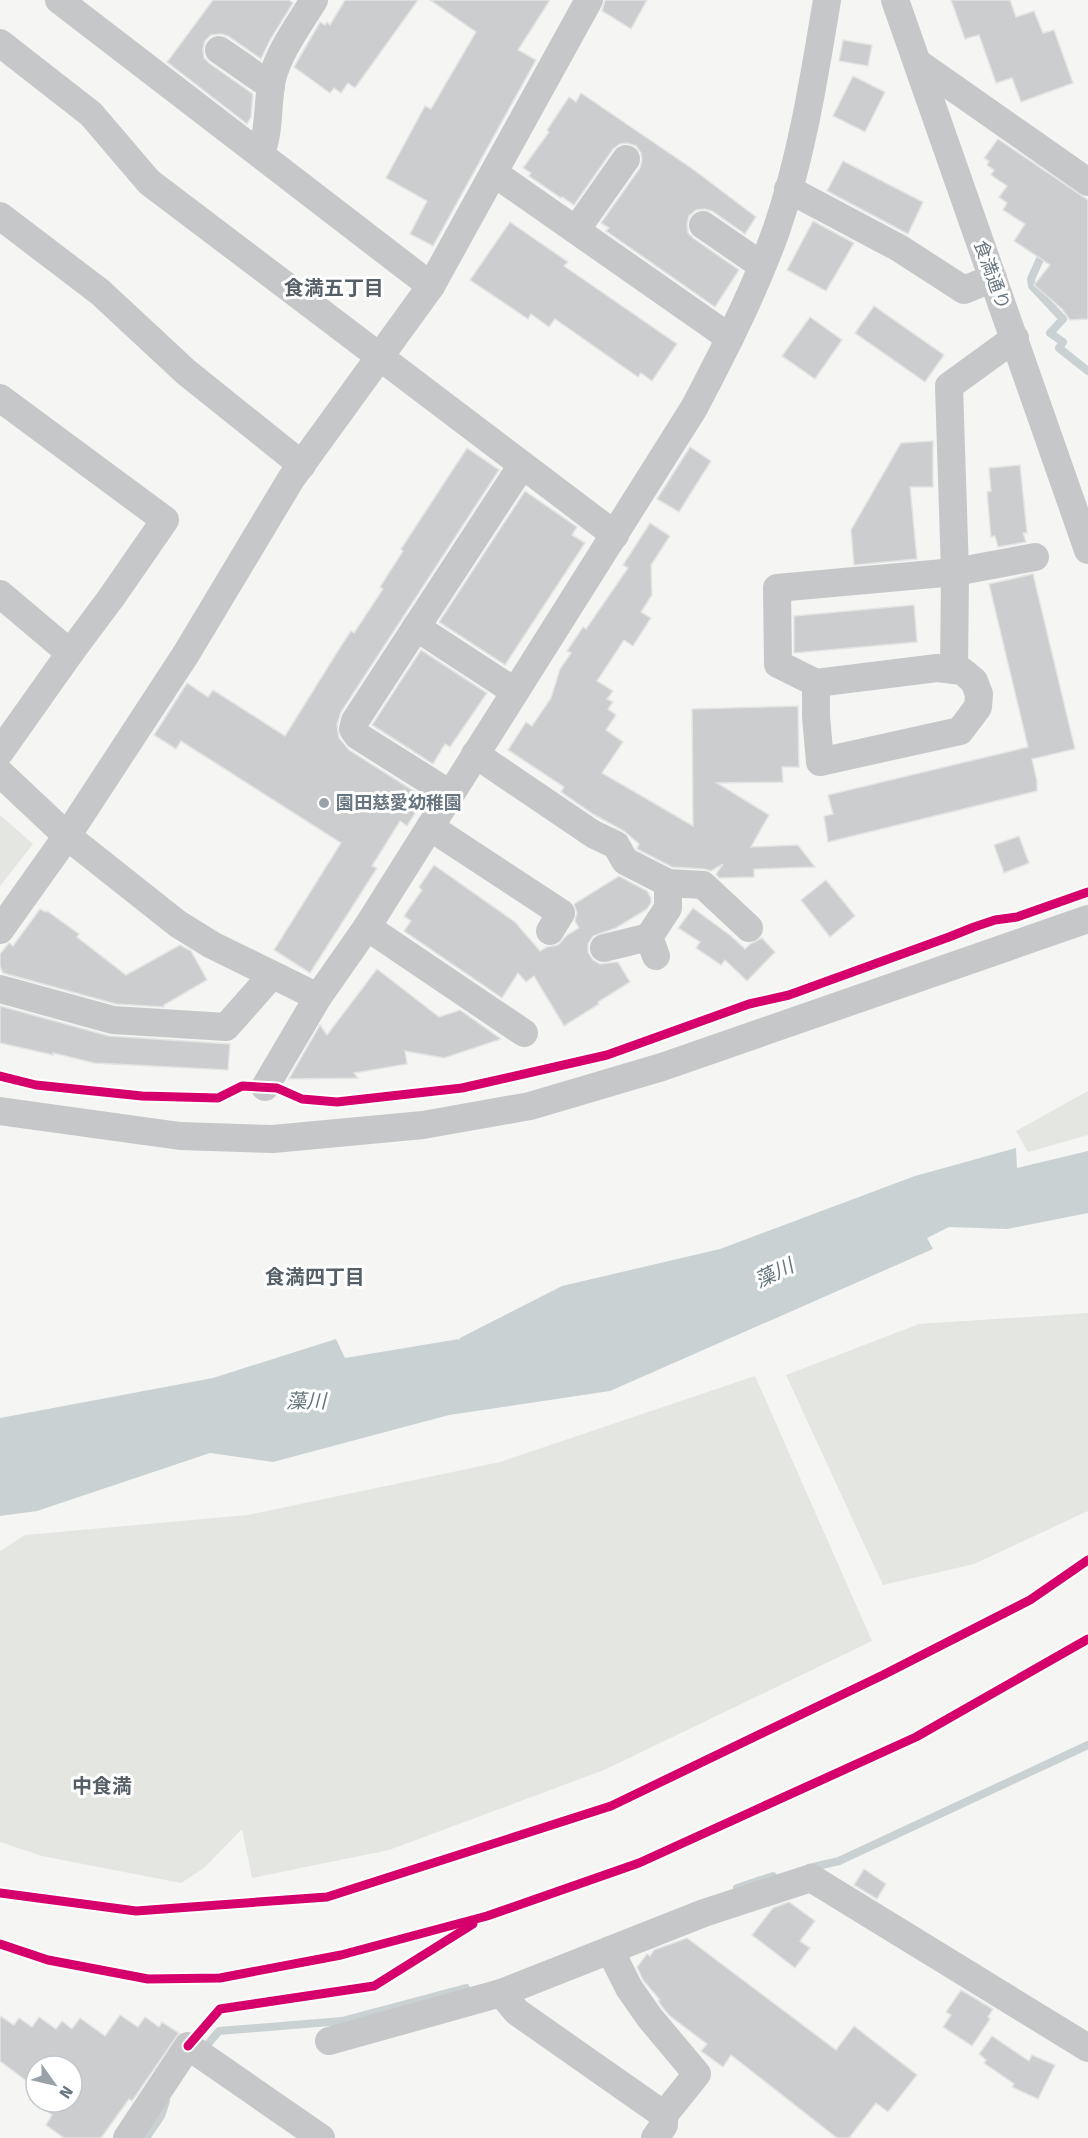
<svg xmlns="http://www.w3.org/2000/svg" width="1088" height="2138" font-family="'Fira Sans','Noto Sans JP',sans-serif">
<rect width="100%" height="100%" fill="#f5f5f4"/>
<g fill="#e4e6e2">
<path d="M0,815L33,844L0,886Z"/>
<path d="M1088,1091V1135L1028,1152L1016,1131Z"/>
<path d="M1088,1313V1511L974,1564L883,1585L786,1375L919,1324Z"/>
<path d="M755,1376L872,1641L604,1770L389,1850L252,1878L242,1829L204,1868L181,1883L42,1856L0,1842V1551L25,1535L248,1515L500,1462Z"/>
</g>
<path fill="#cad1d3" d="M1016,1148L1017,1168L1088,1151V1213L1007,1229L949,1227L927,1238L933,1249L610,1391L449,1415L273,1462L210,1453L37,1511L0,1516V1418L213,1378L336,1339L345,1358L459,1339V1341L460,1338L562,1286L720,1249L915,1176Z"/>
<g fill="none" stroke-linecap="round" stroke-linejoin="round">
<g stroke="#cad1d3" stroke-width="8">
<path d="M1045,248L1031,279L1032,286L1063,319L1050,333L1063,342L1059,348L1088,371"/>
<path d="M809,1868L839,1861L1088,1745"/>
<path d="M737,1888L773,1876"/>
<path d="M202,2051L219,2031L342,2021L466,1988"/>
<path d="M146,2138L161,2116L166,2101"/>
</g>
</g>
<g fill="#cccdce" stroke="#e4e4e4" stroke-width="1.5">
<path d="M213,0H289L293,3L270,40L261,59L228,36L221,34L211,35L205,41L203,49L204,58L209,63L253,94L251,117L247,124L167,62Z"/>
<path d="M345,0H418L355,88L348,83L341,93L334,88L330,93L294,67L320,22L325,25L327,22L330,25Z"/>
<path d="M430,0H550L518,50L536,60L433,246L410,234L427,201L386,178L425,106L431,109L476,32Z"/>
<path d="M605,0H647L631,29L602,11Z"/>
<path d="M951,0H1010L1016,17L1034,11L1043,33L1054,30L1073,83L1021,102L1012,78L996,83L979,35L965,39Z"/>
<path d="M843,40L872,45L868,66L839,61Z"/>
<path d="M853,76L885,92L865,132L833,116Z"/>
<path d="M581,93L694,170L756,217L745,234L712,211L705,209L696,210L689,216L687,224L688,233L693,238L739,270L715,307L606,231L609,228L601,223L640,168L642,160L641,153L636,146L627,143L620,144L613,149L574,205L562,197L561,198L529,176L531,173L523,168L549,132L547,130L569,97L576,102Z"/>
<path d="M998,139L1088,200V319L1070,320L1062,309L1034,285L1050,265L1014,241L1025,224L1003,210L1007,203L999,197L1007,186L991,175L994,170L987,165L989,161L984,158Z"/>
<path d="M843,161L923,202L908,234L827,191Z"/>
<path d="M813,221L854,243L826,291L787,270Z"/>
<path d="M510,222L568,262L564,266L677,344L652,381L641,373L638,377L555,319L549,327L531,314L528,319L470,280Z"/>
<path d="M874,306L944,355L925,382L855,333Z"/>
<path d="M810,317L842,340L815,379L782,356Z"/>
<path d="M933,441V487H910L917,559L854,565L851,530L901,443Z"/>
<path d="M690,447L711,461L679,512L657,499Z"/>
<path d="M467,448L499,470L341,712L337,725L339,738L349,750L425,798L407,826L400,821L372,866L377,868L310,973L274,950L341,843L181,741L176,749L154,735L187,683L208,697L213,690L285,736L341,646L351,631L354,633L383,589L380,587L403,551L401,549Z"/>
<path d="M1020,465L1027,533H1023L1026,542L998,547L995,536L991,537L987,492L991,491L989,468Z"/>
<path d="M525,491L577,527L572,535L585,543L505,665L439,622Z"/>
<path d="M650,523L670,536L651,565L652,595L641,612L651,618L633,646L624,640L597,681L613,691L607,699L613,702L608,709L616,715L606,730L623,742L602,773L693,826L692,709L798,706L799,767H782L783,782L717,783L769,815L751,847L798,845L815,867L754,869V877L719,878L716,874L723,864L711,871L704,869L672,867L637,849L639,844L624,831L593,814L561,792L564,787L508,750L526,722L532,726L551,698L560,669L571,653L567,651L583,627L586,629L628,568L623,565Z"/>
<path d="M1033,574L1075,749L1032,759L1037,781V791L828,842L824,816L833,814L828,795L1028,747L989,584Z"/>
<path d="M914,605L917,642L794,653V616Z"/>
<path d="M421,650L487,693L450,747L445,744L433,764L372,725Z"/>
<path d="M1019,836L1029,863L1004,873L994,845Z"/>
<path d="M434,865L515,922L540,951L547,947L558,945L567,935L579,928L575,921L577,913L574,904L619,876L647,891L651,898V903L647,909L616,928L593,936L588,944V952L593,960L600,964L618,962L630,982L598,1002L599,1004L564,1026L534,976L526,982L518,973L502,998L404,931L411,921L404,916L422,890L419,887Z"/>
<path d="M826,880L855,916L830,937L801,900Z"/>
<path d="M693,908L731,936L745,949L750,944L762,938L775,952L747,981L725,960L721,965L696,948L700,942L678,928Z"/>
<path d="M40,909L46,912L47,911L79,934L77,937L126,975L180,945L191,951L207,980L164,1005V1007L116,1004L3,973L0,966V954L9,943L13,946Z"/>
<path d="M377,969L439,1017L460,1010L501,1039L444,1058L405,1051L407,1064L354,1073L358,1078L289,1079L320,1025L327,1035Z"/>
<path d="M0,1006L109,1036L230,1044L228,1070L94,1063L53,1053V1055L0,1043Z"/>
<path d="M864,1869L886,1884L877,1899L854,1885Z"/>
<path d="M789,1902L815,1921L800,1941L810,1948L795,1968L752,1935L773,1908Z"/>
<path d="M687,1938L836,2050L854,2026L917,2075L888,2112L876,2103L849,2138H837L731,2055L723,2067L701,2051L707,2044L670,2016L663,2008L658,2001L660,2000L643,1980L637,1967L647,1954L650,1956L654,1950Z"/>
<path d="M961,1990L993,2009L988,2017L990,2019L972,2046L943,2027L951,2015L946,2012Z"/>
<path d="M120,2015L138,2027L145,2017L159,2027L162,2022L179,2033L132,2101L129,2099L101,2138H64L46,2125L52,2115L30,2099L36,2091V2102H72V2066H36V2088L0,2061V2016L14,2025L19,2018L32,2027L39,2017L56,2029L62,2021L72,2029L80,2018L105,2036Z"/>
<path d="M992,2036L1029,2061L1032,2055L1055,2065L1038,2099L1012,2087L1014,2084L984,2063L986,2060L979,2054Z"/>
</g>
<g fill="none" stroke-linecap="round" stroke-linejoin="round">
<g stroke="#c6c7c8" stroke-width="28">
<path d="M59,0L431,286"/>
<path d="M895,0L1088,550"/>
<path d="M0,43L91,114L149,182L615,535"/>
<path d="M219,50L271,86"/>
<path d="M918,63L1088,182"/>
<path d="M261,153C270,130 267,104 272,79C279,51 299,25 314,0"/>
<path d="M494,173L730,338"/>
<path d="M788,189L899,248L964,290L993,278"/>
<path d="M0,216L100,292L186,372L302,465"/>
<path d="M703,225L761,265"/>
<path d="M576,230L626,159"/>
<path d="M0,398L165,520L111,598L70,653"/>
<path d="M0,594L70,653L0,752"/>
<path d="M416,627L514,691"/>
<path d="M954,670L955,572L949,386L1015,338"/>
<path d="M816,683V716L820,762L960,731L978,707L979,694L974,681L962,671L937,668L816,683L778,664L777,588L955,572L1035,557"/>
<path d="M475,754L593,834L616,845L625,861L668,883L703,885L749,928"/>
<path d="M0,773L67,836L178,924L212,945L318,997"/>
<path d="M450,794L358,736L353,729L355,721L522,465"/>
<path d="M430,827L561,913L550,931"/>
<path d="M367,927L524,1033"/>
<path d="M0,930L67,836L186,654L291,479L431,286L589,0"/>
<path d="M604,948L649,937"/>
<path d="M656,956L649,937L668,908V883"/>
<path d="M0,989L113,1020L226,1027L272,975"/>
<path d="M265,1087L318,997L367,927L694,408C724,351 754,292 776,231C802,156 814,78 827,0"/>
<path d="M0,1111L180,1136L273,1139L423,1125L530,1106L662,1067L1088,919"/>
<path d="M610,1950L629,1988L650,2018L697,2074L664,2115V2125L655,2138"/>
<path d="M501,1993L517,2012L664,2115"/>
<path d="M329,2041L501,1993L704,1913L811,1878L1088,2048"/>
<path d="M127,2138L188,2046L321,2138"/>
</g>
<g stroke="#fff" stroke-width="13">
<g id="cycleway">
<path d="M0,1076L36,1085L142,1096L218,1098L242,1086L277,1088L302,1099L337,1102L462,1088L607,1055L749,1004L789,995L949,937L974,927L995,920L1017,917L1088,892"/>
<path d="M0,1893L136,1911L327,1897L611,1806L883,1675L1030,1600L1088,1560"/>
<path d="M0,1944L48,1960L148,1979L220,1978L341,1955L487,1916L639,1863L916,1737L1088,1639"/>
<path d="M188,2046L220,2009L374,1986L473,1924"/>
</g>
</g>
<use href="#cycleway" stroke="#d6006c" stroke-width="9"/>
</g>
<circle fill="#99a2a9" stroke="#fff" stroke-width="2" cx="324" cy="803" r="6"/>
<g text-anchor="middle" dominant-baseline="central" stroke-width="6" stroke-linejoin="round" paint-order="stroke">
<g font-size="18" fill="#687681" stroke="#fff">
<text transform="translate(992 275) rotate(70)">食満通り</text>
</g>
<g font-size="18" font-weight="bold" fill="#687681" stroke="#fff" text-anchor="start">
<text x="336" y="803">園田慈愛幼稚園</text>
</g>
<g font-size="20" font-weight="bold" fill="#555f67" stroke="#fff">
<text x="334" y="288">食満五丁目</text>
<text x="315" y="1277">食満四丁目</text>
<text x="102" y="1786">中食満</text>
</g>
<g font-size="20" font-style="italic" fill="#64767d" stroke="#fff">
<text transform="translate(774 1273) rotate(-26)">藻川</text>
<text x="306" y="1401">藻川</text>
</g>
</g>
<g transform="translate(54 2084) rotate(124)"><circle r="28" fill="#ffffff" stroke="#c3c8cd" stroke-width="1.5"/>
<path d="M0-4.5L10 22L0 15L-10 22Z" fill="#99a2a9"/>
<text y="-9" font-size="16" font-weight="bold" text-anchor="middle" fill="#687681">N</text>
</g>
</svg>
